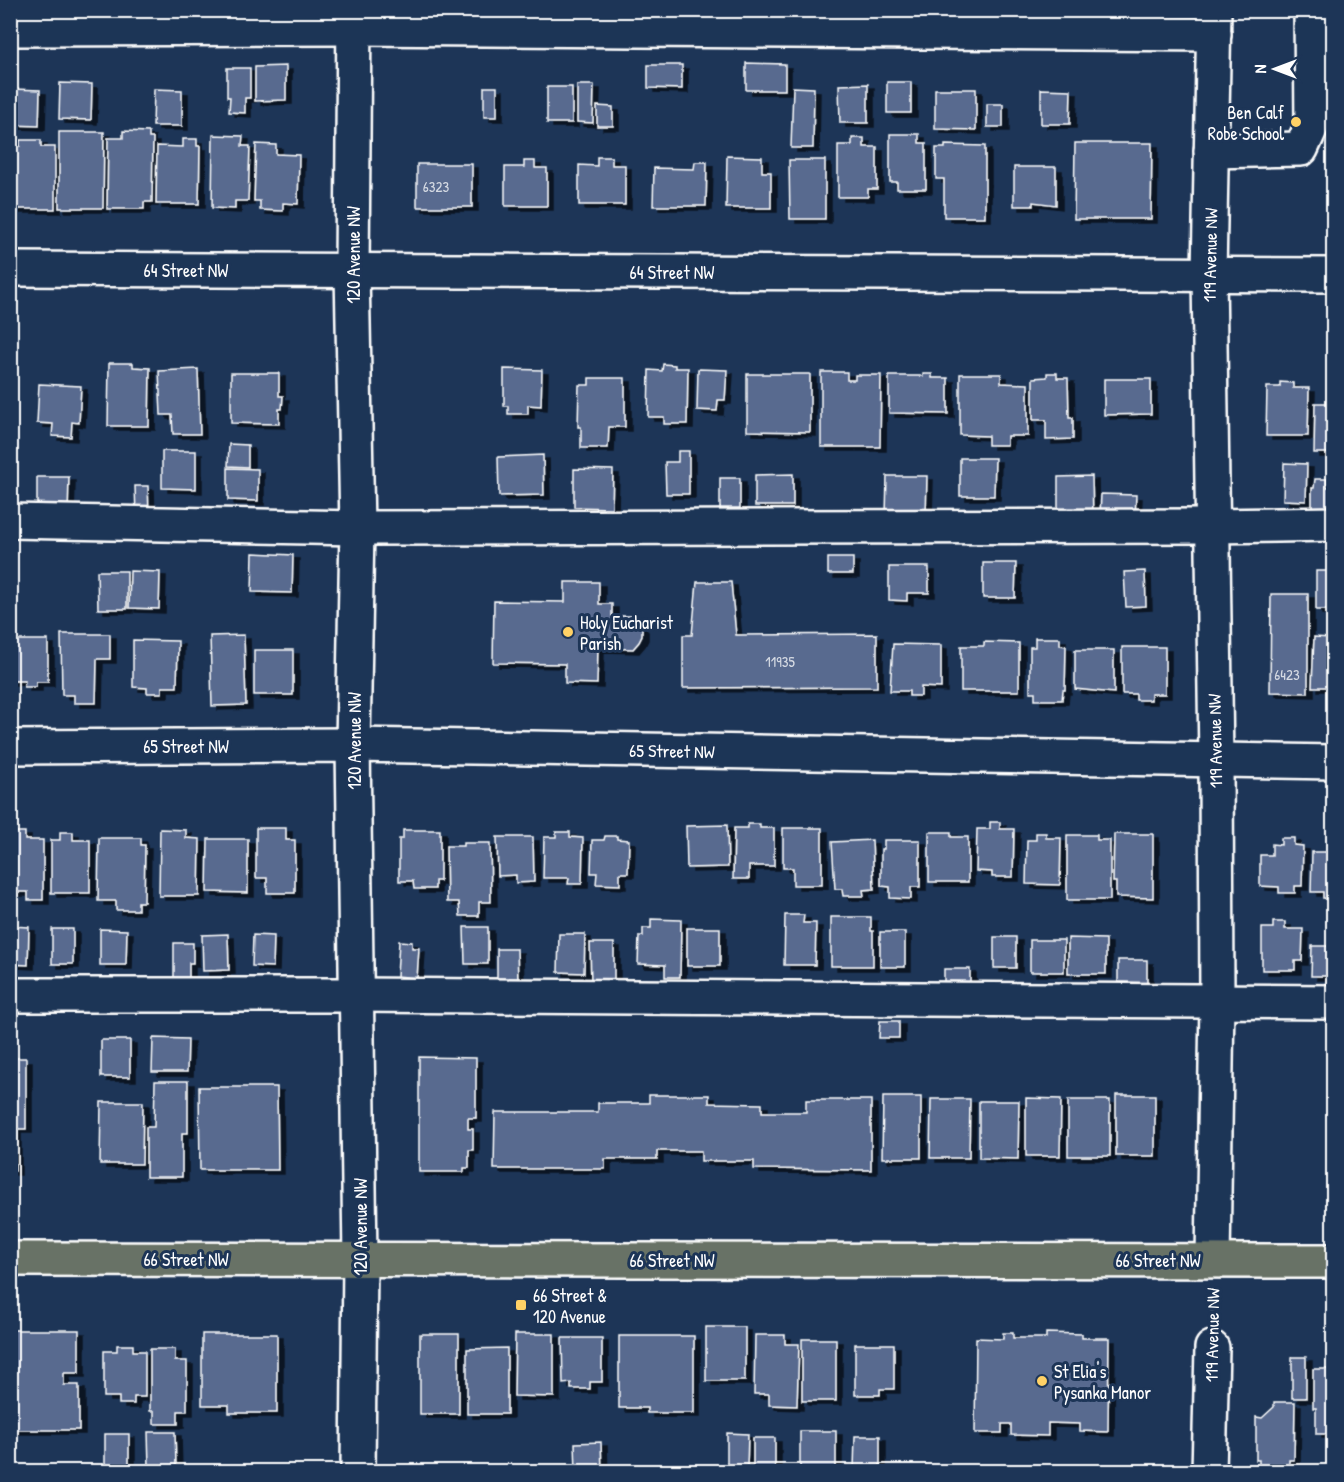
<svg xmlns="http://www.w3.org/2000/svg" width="1344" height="1482" font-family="'Patrick Hand',sans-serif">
<defs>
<filter id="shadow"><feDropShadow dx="6" dy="4" stdDeviation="0" flood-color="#0009"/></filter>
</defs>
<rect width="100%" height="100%" fill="#1d3557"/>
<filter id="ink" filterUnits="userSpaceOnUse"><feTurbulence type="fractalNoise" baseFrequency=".0167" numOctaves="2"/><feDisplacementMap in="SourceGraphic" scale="12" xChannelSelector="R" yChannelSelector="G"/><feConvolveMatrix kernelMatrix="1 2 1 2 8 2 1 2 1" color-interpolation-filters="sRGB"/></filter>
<g filter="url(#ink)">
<g fill="#586b8f" stroke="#fff" stroke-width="1.5" filter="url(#shadow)">
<rect x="934" y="10" width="35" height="4"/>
<rect x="1124" y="10" width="37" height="23"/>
<path d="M746,63L785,64V90H746Z"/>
<path d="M648,65H682V89L648,88Z"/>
<path d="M286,66V100L255,101V67Z"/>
<path d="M227,68H250V98H245V113L229,112L230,97H227Z"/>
<rect x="887" y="82" width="24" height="31"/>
<path d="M60,83L92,84L91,120L59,119Z"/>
<path d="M868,84V123H840L839,85Z"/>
<path d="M577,85H594L593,123L577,122Z"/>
<rect x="484" y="87" width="13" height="30"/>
<rect x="547" y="87" width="25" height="36"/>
<path d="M793,87L814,88L813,148H791Z"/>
<path d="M13,89L40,90L39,126L12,125Z"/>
<path d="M154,89L182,90V126H153Z"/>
<path d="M935,89H976V130L935,129Z"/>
<path d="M1041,89L1071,90L1070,124H1041Z"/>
<rect x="987" y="104" width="16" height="23"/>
<path d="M597,106L613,107V126H597Z"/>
<path d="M123,131L149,132V138H153L152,202H144V209H107L108,138H123Z"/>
<path d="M59,132H104L103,208H59Z"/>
<path d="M890,134H919V143H926V189H897V182H890Z"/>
<path d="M213,135L243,136L242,146H250L248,201H235V209L212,208Z"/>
<path d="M852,138H864V147H877V189H868V197H838V145H852Z"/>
<path d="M183,139H197V146H200L199,204H156L157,146L183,147Z"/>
<path d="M20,140H41V147H55V209H11L10,146H20Z"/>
<path d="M1075,143H1152L1151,219H1074Z"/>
<path d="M256,144L276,145V154L299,155L298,204L283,203V211L260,210V201H254Z"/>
<path d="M945,145L985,146V217H944V179H936V148H945Z"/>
<path d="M727,156L762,157V172H771V208H726Z"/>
<path d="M597,157H612V165H625V205H579V165L597,166Z"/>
<path d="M789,160H825V219H790Z"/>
<path d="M524,161H535V168H547V206H505V167H524Z"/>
<path d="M695,162H707L706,206H653L654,168L694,169Z"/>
<rect x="417" y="164" width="55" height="43"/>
<path d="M1014,167H1056V205L1033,202V206H1014Z"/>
<path d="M109,363H133V367L150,368L149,426H108Z"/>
<path d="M663,364L675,365V368H688L687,424H664V417H648L649,370L662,371Z"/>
<path d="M198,369L200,434H173L172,415H161L159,371Z"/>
<path d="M504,369L542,370L541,406L528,405V414H508V406H504Z"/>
<path d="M698,369L727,370L725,400H718L717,411L697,410Z"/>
<path d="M821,372H847V380H855V375H881L880,447H821Z"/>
<path d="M231,373H279V396H283L282,409H279V424L231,423Z"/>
<path d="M1047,373H1057V378H1068L1069,418H1073V439L1046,440V420H1033V378L1047,377Z"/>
<path d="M747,374H810V432L747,431Z"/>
<path d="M923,374H932V378H948V414L889,413V376H923Z"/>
<path d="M960,374H1001V383L1028,384V436H1007V445H988V436L960,435Z"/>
<path d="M589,378H625V427H609L608,448H581V427H578L579,385H589Z"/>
<path d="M1104,379H1151V414L1104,415Z"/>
<path d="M1280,382L1293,383V388H1309L1308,436H1266L1267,387H1280Z"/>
<path d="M39,384L81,386L79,423L72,422L71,437L52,436L53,424L37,423Z"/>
<path d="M1315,403H1334V453H1314Z"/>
<path d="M229,444L248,445V467L228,466Z"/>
<path d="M162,451H196V489L162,488Z"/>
<path d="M678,451H689V494H666L665,462H678Z"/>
<path d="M543,455L544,495L499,496L498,457Z"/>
<path d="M960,458H995L994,496H960Z"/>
<path d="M1284,463L1307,464L1306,501L1283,500Z"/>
<path d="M228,468L258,469V501L228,500Z"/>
<path d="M574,469L613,470L612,508L574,507Z"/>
<path d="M793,474V506H755V475Z"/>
<path d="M887,476H927L926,516L886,515Z"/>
<path d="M1092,476L1093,518H1058V477Z"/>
<path d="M37,477H69L68,513H37Z"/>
<rect x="720" y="478" width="20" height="30"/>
<path d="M1315,479H1327V487H1331V515H1312V488H1314Z"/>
<path d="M135,486H148L149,515H136Z"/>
<path d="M1101,494L1136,495L1135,517L1100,516Z"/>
<path d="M253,553L293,555L292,593L252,592Z"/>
<rect x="828" y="558" width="25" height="16"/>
<path d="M983,563H1016L1015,598H983Z"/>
<path d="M889,567H929V593H907V601L889,600Z"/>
<path d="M97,571H127V609H98Z"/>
<path d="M130,571L160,572L159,609L129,608Z"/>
<path d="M1145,571L1146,606L1126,607L1124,572Z"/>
<rect x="1316" y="571" width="18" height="39"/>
<path d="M565,582H599V604H612V616H633V619L642,628V636L639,642L633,649L598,648L597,684L565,683V664L493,663L494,601L565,602Z"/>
<path d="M697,582H731L736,635L877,634V687L683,688V635H692Z"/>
<path d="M1271,594H1308V693L1270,692Z"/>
<path d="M1331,628H1334V693H1327L1328,687H1312L1314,637L1331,638Z"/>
<path d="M61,634H110V659H97L96,703H74V695H62Z"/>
<path d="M244,635L246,705L212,706L210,636Z"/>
<path d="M1035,638H1060V645L1066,646L1065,690H1063L1062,700H1035V692H1030V647H1035Z"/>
<path d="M10,640H48V682H36V687H24L25,681H10Z"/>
<path d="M133,640L178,641L177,687H162V693H147V688L133,687Z"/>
<path d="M984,642L1019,643V691H961V646H984Z"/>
<path d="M893,644L941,645V688L921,687V696H909V691H890Z"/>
<path d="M1122,647H1165V694H1151V700H1136V694H1122Z"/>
<rect x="254" y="650" width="39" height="45"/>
<path d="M1075,650H1114V693L1075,689Z"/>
<path d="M990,822H1000V829H1014L1013,877H992V872L976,871L977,829H990Z"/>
<path d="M748,824H760V828H774V866H749V879H733L734,828H748Z"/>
<path d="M727,825L728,867L687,868L686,826Z"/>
<path d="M256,828H286V840H295V893H267V878H256Z"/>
<path d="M783,828H822V885H793V868H783Z"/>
<path d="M160,829L186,830V838L200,839L199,896H159Z"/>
<path d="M403,830H440V881H435V889H414L413,881H399V839H403Z"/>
<path d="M10,832H25V840H43V900H28V892H10Z"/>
<path d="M60,832H73V840H90V893H51V840H60Z"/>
<path d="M556,832H570V837L583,838L582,884H568L569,878H543L544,837H556Z"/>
<path d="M929,832H951V837H968V882H929Z"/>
<path d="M1036,833H1046V838H1061L1060,885L1026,884L1027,840H1036Z"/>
<path d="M1114,834H1153V898L1116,897V882H1113Z"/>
<path d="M1067,835H1097V840H1110V900H1067Z"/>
<path d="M605,836H617V839L629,840L628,873H620V885L596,884L597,873H591L592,840H604Z"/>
<path d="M497,837H533L534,882L516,883V875L498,876Z"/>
<path d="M99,838H141V845H145L144,902H138V910H116V901H98Z"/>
<path d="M1281,838H1294V845L1303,846L1302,886H1295V893H1279V887L1260,886V855H1272V844L1281,845Z"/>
<path d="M208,839H248V893L207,892Z"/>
<path d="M872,840L874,889L863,890L864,896H843L842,889H835L832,842Z"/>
<path d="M884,840H920V887H911V899L890,898V887L881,886V849H884Z"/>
<path d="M463,843H490L491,902H479V916H460L459,902H447L446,846H463Z"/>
<path d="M1312,852H1334V899L1323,898V892H1311Z"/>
<path d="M785,915H804L803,923H816L815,965H784Z"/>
<path d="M831,917H871V931H873V966H831Z"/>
<path d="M651,919L681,920L680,977H665V965L638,964L639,936H643V928H651Z"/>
<path d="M1273,922H1285V929H1303L1302,961H1295V970H1262V928H1273Z"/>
<path d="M10,926L29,927L28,965L10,964Z"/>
<path d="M464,927H488V964H465Z"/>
<rect x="687" y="928" width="33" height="38"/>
<rect x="52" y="929" width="21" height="35"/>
<path d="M100,929L127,930L126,965H100Z"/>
<rect x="880" y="932" width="25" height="35"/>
<path d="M228,934L229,970L203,971L202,935Z"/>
<path d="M559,934H585L584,973L558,972Z"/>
<path d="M253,935L274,936L273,967L252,966Z"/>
<rect x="994" y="937" width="22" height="31"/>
<path d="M1068,938L1106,939V974H1068Z"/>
<rect x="1030" y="940" width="34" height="32"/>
<path d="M399,941L412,942V948H419L417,978L397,976Z"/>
<path d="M174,943H193V963H189V984H174Z"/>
<path d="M590,943H614V983H591Z"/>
<path d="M1312,946H1334V976H1311Z"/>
<path d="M497,949H517L518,981H497Z"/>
<path d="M1118,960H1147V983L1118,982Z"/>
<rect x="944" y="969" width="26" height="18"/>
<path d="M880,1021H899V1038H879Z"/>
<path d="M153,1038L188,1039L187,1072H152Z"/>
<rect x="101" y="1040" width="29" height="37"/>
<path d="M419,1057L476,1058V1118H468V1129H473V1150H469V1168H464V1172H419Z"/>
<path d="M10,1058H26V1129H15V1171H10Z"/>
<path d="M155,1081H188V1133H182V1177H146V1127H154Z"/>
<path d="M199,1087H277L278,1170H200Z"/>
<path d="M649,1095H709V1103L762,1104V1112H806V1100H871V1170L754,1169V1161H701V1151H657V1159H605V1169H494L495,1112H598V1103H649Z"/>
<rect x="1116" y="1095" width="39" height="61"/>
<path d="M883,1097H921V1158H882Z"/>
<path d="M1026,1098L1061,1099L1060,1156H1026Z"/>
<path d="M931,1099H970L969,1158H930Z"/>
<rect x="1068" y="1100" width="42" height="56"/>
<path d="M979,1101H1019L1018,1159L979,1158Z"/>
<path d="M101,1102H143L142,1164H100Z"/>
<rect x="706" y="1327" width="39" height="54"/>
<path d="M10,1330H79V1373H64V1385H79V1430H10Z"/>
<path d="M1003,1333H1013V1338H1046V1333L1082,1334V1338H1109L1108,1432L1080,1431V1424L1048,1423V1436L1011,1435V1424H1002V1433H975L976,1338L1003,1339Z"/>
<path d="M202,1334H277V1413H229V1405H202Z"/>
<rect x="420" y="1334" width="39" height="80"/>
<path d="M515,1334H554V1397L514,1396Z"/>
<path d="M755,1335H785V1344H799L797,1406L769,1405V1394H754Z"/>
<path d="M619,1336H694V1413H647V1408H619Z"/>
<path d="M562,1338H602V1382H590V1389H571V1383L563,1384Z"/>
<rect x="802" y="1339" width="34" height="62"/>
<path d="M855,1344H894V1389H880V1395H855Z"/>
<path d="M117,1345H133V1351H145V1397H134V1404H119V1397H104V1351H117Z"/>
<path d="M507,1348V1414H467V1349Z"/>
<path d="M150,1349H175V1361H187V1411H178V1424H154V1411H150Z"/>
<rect x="1292" y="1357" width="14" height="41"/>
<path d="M1313,1369H1334V1434H1316V1408H1313Z"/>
<path d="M1274,1402H1295L1294,1460H1289V1472H1259V1460H1256V1417L1262,1418L1274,1407Z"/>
<rect x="800" y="1431" width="36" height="40"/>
<path d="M148,1432H175L176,1466H149Z"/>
<path d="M727,1433L748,1434L747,1469H727Z"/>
<rect x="105" y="1434" width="24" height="32"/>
<path d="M855,1436H880V1469H854Z"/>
<rect x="753" y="1438" width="22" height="34"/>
<path d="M601,1442L602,1472H576L575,1443Z"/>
</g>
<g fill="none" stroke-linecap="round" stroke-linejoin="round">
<g stroke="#fff" stroke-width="38">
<g id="minor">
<path d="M354,10L352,271L357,528L353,745L360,1259L358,1472"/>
<path d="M10,29L354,28L1214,34"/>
<path d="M1211,151L1301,149L1312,125L1311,10"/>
<path d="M10,269L1334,275"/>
<path d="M10,521L357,528L1211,526L1334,524"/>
<path d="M10,747L353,745L1334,762"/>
<path d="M10,995H357L1334,1002"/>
<path d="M1213,1260L1217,1000L1216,760L1209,274L1214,10"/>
<path d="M1209,1472L1212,1348"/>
</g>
</g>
<g stroke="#fff" stroke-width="38">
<path id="major" d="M10,1259L1334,1261"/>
</g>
<path stroke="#fff" stroke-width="4" stroke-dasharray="1.5 4.5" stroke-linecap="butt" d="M1212,1317L1213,1292"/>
<use href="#minor" stroke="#1d3557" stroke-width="33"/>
<use href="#major" stroke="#687266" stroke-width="33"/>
</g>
</g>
<g fill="#ffd166" stroke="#1d3557" stroke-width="2">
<circle cx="1296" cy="122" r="6"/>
<circle cx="568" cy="632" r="6"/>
<rect x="515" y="1299" width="12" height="12" rx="3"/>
<circle cx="1042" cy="1381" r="6"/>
</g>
<g text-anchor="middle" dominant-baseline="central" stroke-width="6" stroke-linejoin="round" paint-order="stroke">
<g font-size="15" fill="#d5dae3">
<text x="436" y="186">6323</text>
<text x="780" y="661">11935</text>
<text x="1287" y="674">6423</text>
</g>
<g font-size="18" fill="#fff" stroke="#1d3557" text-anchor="start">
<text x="1284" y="112" text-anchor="end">Ben Calf<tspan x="1284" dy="21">Robe School</tspan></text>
<text x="580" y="622">Holy Eucharist<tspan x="580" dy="21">Parish</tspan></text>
<text x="533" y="1295">66 Street &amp;<tspan x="533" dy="21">120 Avenue</tspan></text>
<text x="1054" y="1371">St Elia's<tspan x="1054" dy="21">Pysanka Manor</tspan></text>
</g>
<g font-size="18" fill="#fff" stroke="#1d3557">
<text transform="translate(353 255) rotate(-90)">120 Avenue NW</text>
<text transform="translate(1210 255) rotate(-89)">119 Avenue NW</text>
<text x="186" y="270">64 Street NW</text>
<text x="672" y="272">64 Street NW</text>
<text transform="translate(354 741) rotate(-90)">120 Avenue NW</text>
<text transform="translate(1215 741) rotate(-91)">119 Avenue NW</text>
<text x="186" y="746">65 Street NW</text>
<text transform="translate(672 751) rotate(1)">65 Street NW</text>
<text transform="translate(360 1227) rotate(-90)">120 Avenue NW</text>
<text x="186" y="1259">66 Street NW</text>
<text x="672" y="1260">66 Street NW</text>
<text x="1158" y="1260">66 Street NW</text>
<text transform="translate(1212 1335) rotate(-89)">119 Avenue NW</text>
</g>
</g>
<rect width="1344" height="1482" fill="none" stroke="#1d3557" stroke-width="36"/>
<rect x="18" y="18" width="1308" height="1446" fill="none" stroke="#fff" stroke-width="2" filter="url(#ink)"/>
<g transform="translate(1275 69) rotate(270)" stroke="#1d3557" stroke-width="4.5" paint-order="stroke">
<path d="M0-4.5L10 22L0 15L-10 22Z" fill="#ffffff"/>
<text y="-9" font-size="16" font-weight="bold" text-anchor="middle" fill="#ffffff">N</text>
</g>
</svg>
